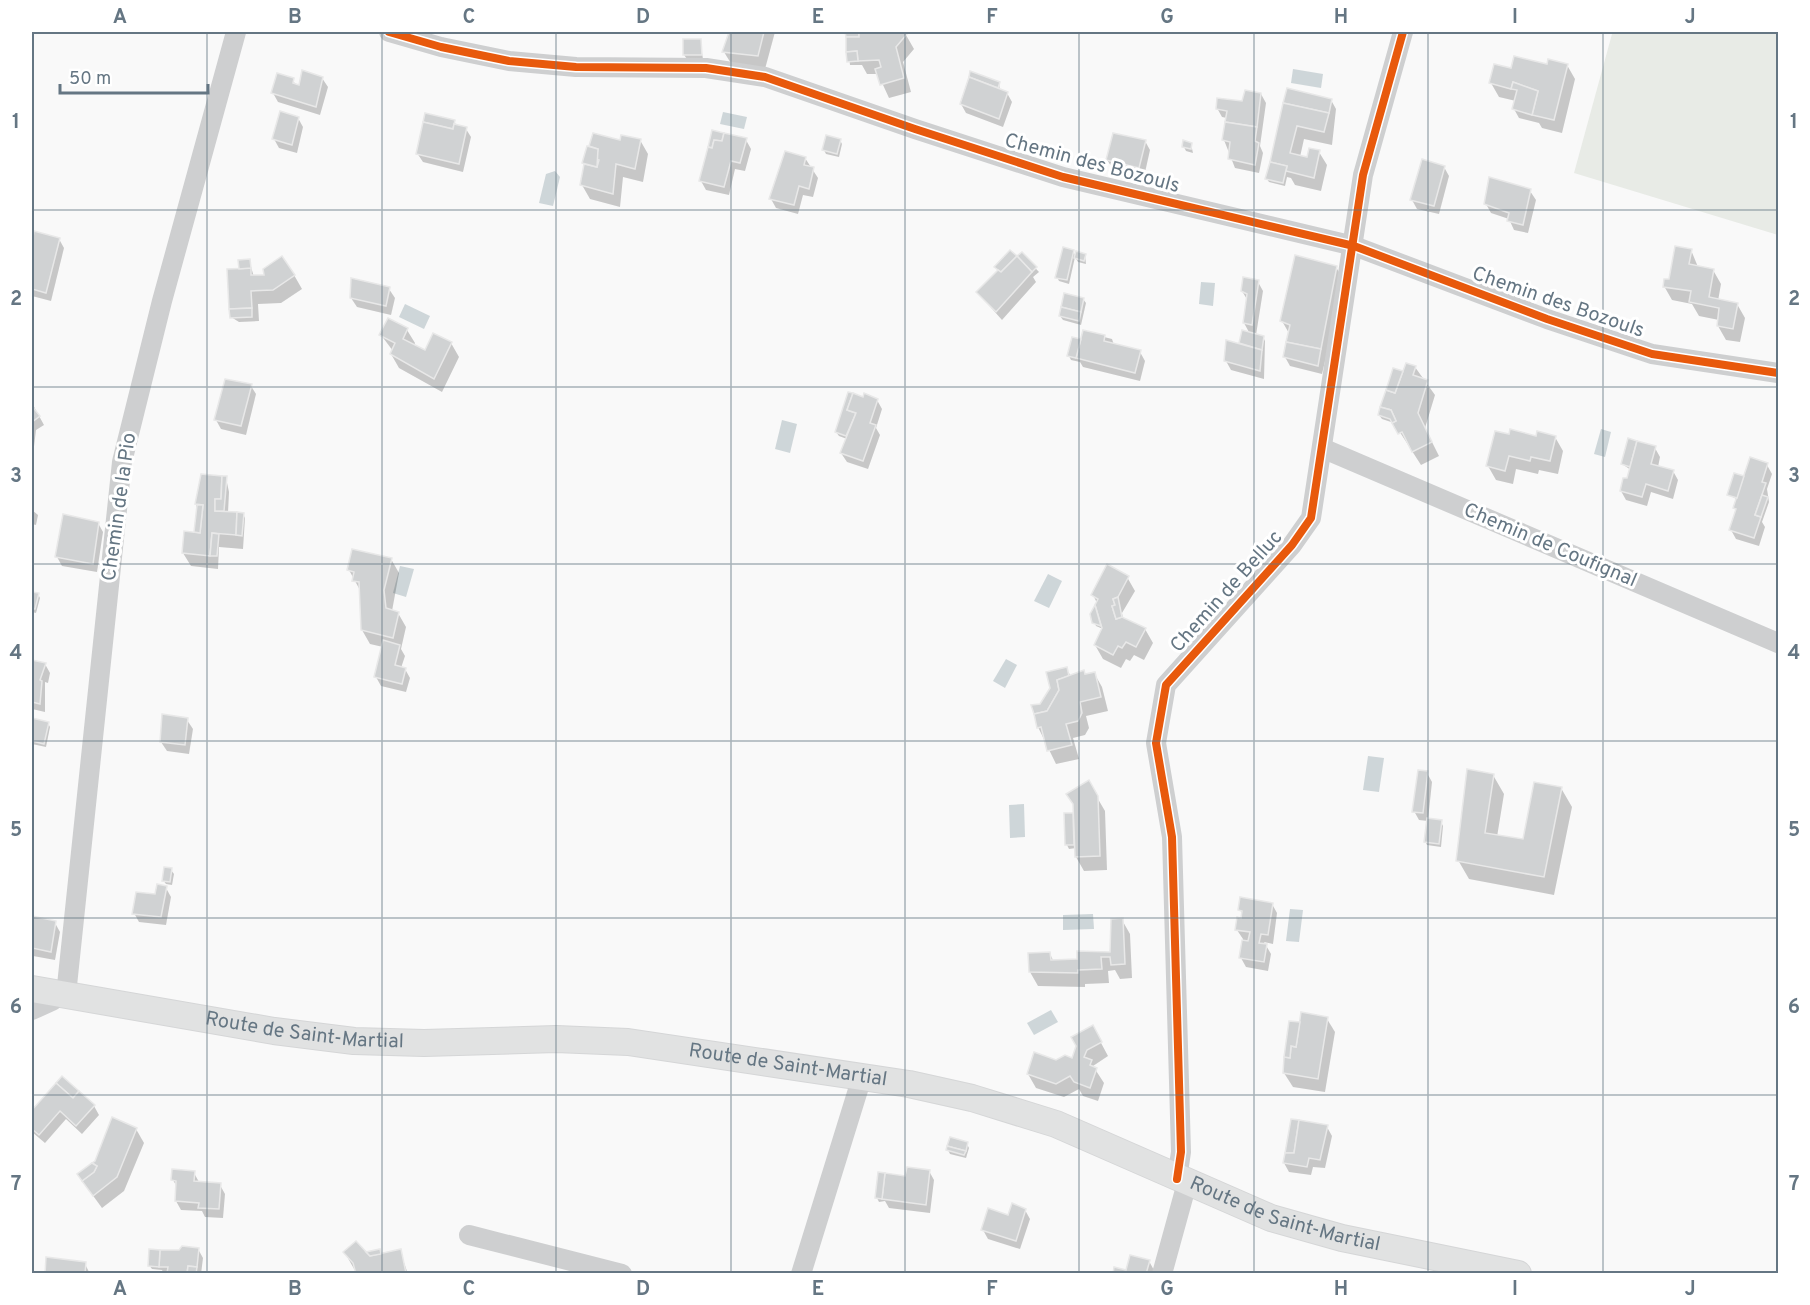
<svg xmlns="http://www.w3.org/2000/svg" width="1810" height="1305" font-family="Overpass,sans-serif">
<rect width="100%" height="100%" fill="#f9f9f9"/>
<path fill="#e8ebe6" d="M1607,32H1778V235L1574,173L1612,34Z"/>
<g fill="#ced6d9">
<path d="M1293,69L1323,74L1321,88L1291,83Z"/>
<path d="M723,112L747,117L744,129L720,124Z"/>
<path d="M555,171L560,177L553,206L539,203L546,174Z"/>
<path d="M1201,282L1215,283L1213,306L1199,304Z"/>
<path d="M405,304L430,316L424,329L399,317Z"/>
<path d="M782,420L797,424L790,453L775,449Z"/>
<path d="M1601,429L1611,432L1605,457L1594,454Z"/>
<path d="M400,566L414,569L406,597L393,593Z"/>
<path d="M1048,574L1062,581L1049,608L1034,601Z"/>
<path d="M1006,659L1017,665L1005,688L993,681Z"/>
<path d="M1368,756L1384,758L1379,792L1363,790Z"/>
<path d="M1024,804L1025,837L1010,838L1009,805Z"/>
<path d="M1290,909L1303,910L1299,942L1286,941Z"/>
<path d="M1093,914L1094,929L1063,930V915Z"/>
<path d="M1051,1010L1058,1022L1034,1035L1027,1023Z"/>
</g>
<g fill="#0003">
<path d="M731,32H775L765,69L732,65L724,52Z"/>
<path d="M846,32H858L860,34L902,32L906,35L914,49L903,62L911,92L889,98L878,74H867L862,65H850Z"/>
<path d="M700,41L703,59H687L684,55Z"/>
<path d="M1567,65L1575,79L1562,133L1542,128L1539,123L1519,118L1514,109L1516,101L1499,97L1491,83L1512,70Z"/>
<path d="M971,77L999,83L1000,91L1007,93L1012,102L1003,127L966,113L961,104Z"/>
<path d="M322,78L328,87L320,115L278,102L273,93L293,80L296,86L301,87Z"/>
<path d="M1288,90L1331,100L1336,109L1332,145L1304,139L1300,157L1308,159L1319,152L1327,165L1321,191L1295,185L1291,178L1287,177L1285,186L1269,182L1267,179Z"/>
<path d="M1261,94L1266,103L1260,146L1263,153L1259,173L1235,168L1224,140L1227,118L1222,117L1217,108L1243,103Z"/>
<path d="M298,118L303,127L297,153L279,148L274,139Z"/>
<path d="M454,121L456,125L466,129L471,137L463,172L423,162L417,153Z"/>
<path d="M640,140L648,154L643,182L623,177L620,207L590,199L582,185L584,163L593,149L591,146Z"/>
<path d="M746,140L751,149L745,171L735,169L729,195L706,190L701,181Z"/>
<path d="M840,140L842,144L839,157L826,154L824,150Z"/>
<path d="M1145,141L1150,150L1144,177L1113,169L1107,160Z"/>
<path d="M1191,144L1193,153L1186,151L1184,147Z"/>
<path d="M805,158L818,178L813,197L803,195L798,214L776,208L771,199Z"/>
<path d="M1444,167L1449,176L1439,214L1417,209L1412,200Z"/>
<path d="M1530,191L1536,200L1528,233L1514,230L1509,219L1491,213L1486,204Z"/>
<path d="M35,233L59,239L64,248L51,301L32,296V249Z"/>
<path d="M1691,250L1698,267L1713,270L1721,284L1718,301L1737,304L1745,318L1740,342L1726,340L1718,326L1719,320L1699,316L1692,304L1672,300L1664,286Z"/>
<path d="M1073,251L1076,257L1085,255L1086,264L1078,262L1075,257L1069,284L1059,281L1057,277Z"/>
<path d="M1022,254L1039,272L1033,277L1036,282L1002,320L978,293L999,271L996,267Z"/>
<path d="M249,260L254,277L294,275L302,289L281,303L258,304L259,321L239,322L231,317L241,270Z"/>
<path d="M1336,267L1344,281L1322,374L1290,366L1285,357L1290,335L1282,321Z"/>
<path d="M1258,282L1263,291L1256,335L1263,337L1265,341L1264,379L1231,370L1226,361L1240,345L1243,331L1250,334L1244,323L1248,301L1242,291Z"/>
<path d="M389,289L395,298L391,315L357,307L351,298Z"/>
<path d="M1083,299L1086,303L1081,325L1063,320L1060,316Z"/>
<path d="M407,330L415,343L414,346L425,352L451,343L459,357L442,392L399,368L391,354L393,351L381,335Z"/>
<path d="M1084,332L1112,339L1114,345L1140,352L1145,361L1140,381L1083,367L1080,362L1071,360L1069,356L1082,341Z"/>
<path d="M1415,367L1435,395L1425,428L1439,456L1421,465L1394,423L1382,419L1379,415L1402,372L1404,375Z"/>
<path d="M251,386L256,394L246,435L221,429L216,420Z"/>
<path d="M864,399L877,400L882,409L876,428L880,435L868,469L847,462L841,453L847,439L839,436L836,432Z"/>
<path d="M32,403L44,425L36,430L32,463Z"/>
<path d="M1537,437H1555L1563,451L1558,474L1539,470L1538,474L1516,469L1513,484L1496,480L1488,466Z"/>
<path d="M1655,448L1660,457L1658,467L1673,471L1678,480L1673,499L1651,492L1647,506L1626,500L1621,491L1631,470L1622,464Z"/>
<path d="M1767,465L1772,474L1767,489L1769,502L1762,522L1765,527L1759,546L1736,539L1731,530L1738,500L1729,495L1743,478Z"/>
<path d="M226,478L229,492L228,513L243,514L245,518L243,549L219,547L218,569L191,566L183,553L197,534L196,504Z"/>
<path d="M32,510L38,515L36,525L32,524Z"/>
<path d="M98,523L103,532L97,572L62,566L57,557Z"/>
<path d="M391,559L399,573L392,611L398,613L406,627L401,649L405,656L401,668L405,669L410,678L406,692L381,686L376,677L383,647L370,644L362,630L361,592L349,570Z"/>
<path d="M1127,577L1135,591L1122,613L1123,619L1145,629L1153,643L1144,660L1134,655L1130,661L1126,659L1121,668L1103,659L1095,645L1103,629L1096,626L1091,614L1097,603L1093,595Z"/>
<path d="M32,593L38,594L40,598L36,613L32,612Z"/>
<path d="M32,661L45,664L50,673L48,683L45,682V712L32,709Z"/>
<path d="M1066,669L1071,676L1094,673L1102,687L1108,711L1086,716L1089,728L1085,735L1073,738L1079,759L1056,764L1038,727L1041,705Z"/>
<path d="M164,716L187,720L193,729L189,754L167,751L161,742Z"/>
<path d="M32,720L48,723L50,727L46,747L32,744Z"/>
<path d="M1427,773L1432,782L1428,820L1441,822L1443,826L1441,847L1427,845L1425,841L1428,821L1419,820L1414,811Z"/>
<path d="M1493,775L1504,794L1497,837L1524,841L1561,788L1572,807L1554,895L1469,879L1458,860Z"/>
<path d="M1088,782L1105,811L1107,870L1084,871L1076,857V848L1069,849L1067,845L1066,815H1075Z"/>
<path d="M171,870L174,874L172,885L166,884L163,880Z"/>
<path d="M166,888L171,897L166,925L139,922L134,913Z"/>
<path d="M1272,904L1277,913L1273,944L1264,942L1271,954L1268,971L1246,967L1241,958L1243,939L1237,930L1243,915L1240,910Z"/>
<path d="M33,918L55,923L60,932L55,960L33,956L32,953Z"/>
<path d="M1122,920L1130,934L1132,978L1120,979L1115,970L1108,971L1109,983L1085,984V987L1038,986L1030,972L1050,954L1054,962L1079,961L1112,954Z"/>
<path d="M1327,1019L1335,1032L1325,1092L1293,1087L1284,1073L1301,1024Z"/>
<path d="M1100,1041L1108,1056L1093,1066L1104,1083L1098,1101L1083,1096L1079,1089L1064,1097L1036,1088L1028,1074L1056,1061L1073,1060L1078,1046Z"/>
<path d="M62,1078L94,1106L99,1115L82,1134L66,1119L45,1143L32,1132V1113Z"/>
<path d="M113,1119L136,1129L144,1143L124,1191L102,1208L86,1186Z"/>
<path d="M1327,1127L1332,1136L1325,1168L1313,1167L1311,1175L1289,1172L1284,1163Z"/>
<path d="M967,1144L969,1148L966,1158L950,1154L948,1150Z"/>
<path d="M929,1171L934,1180L930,1213L889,1208L885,1201L879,1202L877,1198L907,1178Z"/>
<path d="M194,1173L199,1182L220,1185L225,1194L223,1218L205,1217L202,1211L181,1210L176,1201L177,1187L173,1180Z"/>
<path d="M1025,1210L1030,1219L1020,1249L988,1239L983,1230Z"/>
<path d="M198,1249L203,1258L201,1274H164L162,1270L152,1269L149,1265L160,1251Z"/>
<path d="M379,1251L382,1255L400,1251L408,1274H357L345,1253L370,1259Z"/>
<path d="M1149,1261L1156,1274H1114L1127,1272Z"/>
<path d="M85,1264L90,1274H47Z"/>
</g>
<g fill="#d0d2d3" stroke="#e8e8e8" stroke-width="1.5">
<path d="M729,32H764L758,56L722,52Z"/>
<path d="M845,32H859V37H846Z"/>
<path d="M869,32H905L907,34L896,47L904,78L880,85L875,69L881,67L879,60L858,61L857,51L846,52V37H859V33Z"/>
<path d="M683,39H701L702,55H683Z"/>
<path d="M857,51L858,61L847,62L846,52Z"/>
<path d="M1514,56L1547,64L1548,59L1568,64L1554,120L1532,115L1538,91L1513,82L1511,89L1489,83L1494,64L1511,68Z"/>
<path d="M302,70L323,77L316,107L271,93L277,73L294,78L293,83L299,85Z"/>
<path d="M970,71L1000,82L998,88L969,77Z"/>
<path d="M969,77L1008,92L999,119L960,104Z"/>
<path d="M1513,82L1538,91L1532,115L1512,109L1517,90L1511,89Z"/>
<path d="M1287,88L1332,99L1329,113L1283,103Z"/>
<path d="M1245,90L1261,93L1257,127L1225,122L1227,111L1216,109L1217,98L1242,101Z"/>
<path d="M1283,103L1329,113L1324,132L1297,126L1290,153L1307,157L1309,148L1320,150L1314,178L1286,171L1287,166L1270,162Z"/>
<path d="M280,111L299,117L292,145L272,139Z"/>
<path d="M425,113L455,120L453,129L423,122Z"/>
<path d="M423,122L453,129L454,124L467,127L459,164L416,154Z"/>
<path d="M1225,122L1257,127L1255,141L1259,143L1255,165L1228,159L1230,142L1222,140Z"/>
<path d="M712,130L724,133L722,141L714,140L712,148L708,147Z"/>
<path d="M593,133L620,140L621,135L641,139L635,169L616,164L613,194L580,185L584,164L597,167L599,160L596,159L598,149L589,146Z"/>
<path d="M724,133L747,138L740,163L731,161L724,187L699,181L708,147L712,148L714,140L722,141Z"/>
<path d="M1113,133L1146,140L1139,168L1106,160Z"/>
<path d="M826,135L841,139L837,154L822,150Z"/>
<path d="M1183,140L1192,143L1191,149L1182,147Z"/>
<path d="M587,146L598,149L597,167L582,163Z"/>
<path d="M785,151L806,157L804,165L814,167L809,189L799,186L794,205L769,199Z"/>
<path d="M1422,159L1445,166L1434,206L1410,200Z"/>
<path d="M1270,162L1287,166L1283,183L1265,179Z"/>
<path d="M1489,177L1531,189L1523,225L1507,221L1509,213L1484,204Z"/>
<path d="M34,231L60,238L46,293L32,289V243Z"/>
<path d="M1675,246L1692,249L1689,264L1714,269L1709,297L1738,303L1733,329L1717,326L1719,308L1689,302L1691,291L1663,287L1664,279H1669Z"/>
<path d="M1063,247L1074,250L1067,280L1055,278Z"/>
<path d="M1010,250L1017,256L1001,272L994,267Z"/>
<path d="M1076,251L1086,254L1084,261L1074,258Z"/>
<path d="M1022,252L1037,267L1032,272L1017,256Z"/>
<path d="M1295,255L1337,266L1321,349L1286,342L1290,325L1280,321Z"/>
<path d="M282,256L295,275L273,290L251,291L252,308L229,309L227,269L251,268V275H264L263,269Z"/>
<path d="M1017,256L1032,272L996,312L976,292L998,270L1001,272Z"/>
<path d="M250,259L251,268L239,269L238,260Z"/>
<path d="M1243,277L1259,280L1252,325L1243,323L1247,294L1241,291Z"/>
<path d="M351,278L390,287L386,306L350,298Z"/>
<path d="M1064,293L1084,298L1081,312L1061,307Z"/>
<path d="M1061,307L1081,312L1079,321L1059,316Z"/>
<path d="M252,308V317L230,318L229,309Z"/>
<path d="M388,318L408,328L403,339L425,350L433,333L452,342L434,379L390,354L395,343L379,335Z"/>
<path d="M1083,330L1105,335L1104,341L1141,350L1135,373L1076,358Z"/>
<path d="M1242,330L1264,336L1262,350L1239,343Z"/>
<path d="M1072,337L1081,339L1076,358L1067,356Z"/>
<path d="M1226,340L1262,350L1260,371L1224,361Z"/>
<path d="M1286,342L1321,349L1318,366L1283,357Z"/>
<path d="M1406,363L1416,366L1413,375L1428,380L1418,413L1432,442L1412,452L1402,432L1398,434L1392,423L1396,421L1391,410L1380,407L1386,390L1395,393Z"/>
<path d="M1393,368L1403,371L1395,393L1386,390Z"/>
<path d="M225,379L252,384L241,426L214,420Z"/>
<path d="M848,392L853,393L847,410L856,413L846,436L835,432Z"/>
<path d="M853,393L863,397L864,393L878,399L870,423L876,425L863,461L840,453L856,413L847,410Z"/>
<path d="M32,406L40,416L32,422Z"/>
<path d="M1380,407L1391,410L1396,421L1392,423L1390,419L1378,415Z"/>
<path d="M1510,429L1536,436L1537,431L1556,436L1550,461L1531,457L1530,461L1509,456L1505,471L1486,466L1495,431L1509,434Z"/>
<path d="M1628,438L1637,441L1630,467L1621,464Z"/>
<path d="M1637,441L1656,446L1651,464L1674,470L1668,491L1646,484L1642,497L1620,491L1623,478H1627Z"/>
<path d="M1750,457L1768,463L1762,482L1766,483L1755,515L1761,517L1754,538L1729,530L1736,509L1733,508Z"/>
<path d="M1734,473L1744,476L1737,498L1727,495Z"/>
<path d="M201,474L222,476L221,499H215V511L237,512L236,535L212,533L210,556L182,553L184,531L200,533L203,505L195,504Z"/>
<path d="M222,476H227L224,511H215V499H221Z"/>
<path d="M1762,495L1768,497L1761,517L1755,515Z"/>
<path d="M197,505H203L200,533L194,532Z"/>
<path d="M237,512L244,513L242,536L236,535Z"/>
<path d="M63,514L99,522L93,564L55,557Z"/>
<path d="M212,533L219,534L217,556H210Z"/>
<path d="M352,549L392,558L384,590L386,608L399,612L393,638L361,630L359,582L352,581L354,572L347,570Z"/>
<path d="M1107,564L1129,576L1118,597L1113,599L1115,605L1112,606L1116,619L1122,617L1146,628L1136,647L1126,642L1122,648L1118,646L1113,655L1094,645L1102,628L1095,605L1098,599L1091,595Z"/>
<path d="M32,592L39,593L35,609H32Z"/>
<path d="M1118,597L1122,617L1116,619L1112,606L1115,605L1113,599Z"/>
<path d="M1095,605L1101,626L1092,623L1090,614Z"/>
<path d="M383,640L400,645L395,665L406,668L402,684L374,677Z"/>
<path d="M32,660L46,663L40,680L42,681L40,704L32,702Z"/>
<path d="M1067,667L1069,676L1057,680L1059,690L1047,711L1034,714L1031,705L1040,704L1050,688L1046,672Z"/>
<path d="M1084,670L1085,674L1095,672L1101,697L1080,702L1082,713L1078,721L1066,724L1072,745L1047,751L1041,727L1037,728L1034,714L1047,711L1059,690L1057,680Z"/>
<path d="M162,714L188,718L185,745L160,742Z"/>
<path d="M32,718L49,722L44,744L32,741Z"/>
<path d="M1467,769L1494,774L1485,833L1523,839L1534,782L1562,787L1544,877L1456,861Z"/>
<path d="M1418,770L1428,771L1423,813L1412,812Z"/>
<path d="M1089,780L1098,796L1100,856L1075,857L1073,804L1066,794Z"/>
<path d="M1064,813H1073L1074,845H1065Z"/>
<path d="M1427,818L1442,820L1439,844L1424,842Z"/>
<path d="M164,867L172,868L170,882L162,881Z"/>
<path d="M157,884L167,886L161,917L132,914L136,892L155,894Z"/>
<path d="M1240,897L1273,903L1268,935L1261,934L1259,943L1267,944L1264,962L1239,958L1242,940L1248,941L1250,932L1235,930L1237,917L1241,918L1242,911L1238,910Z"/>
<path d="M32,916L56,921L51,952L32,948Z"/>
<path d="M1123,918L1125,964L1111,965L1110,957H1101L1102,969L1078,970V973L1029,972L1028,953L1050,952L1051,960L1077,959V951L1110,952L1111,919Z"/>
<path d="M1301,1012L1328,1017L1318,1079L1283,1073L1284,1057L1290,1058L1291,1046L1296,1047Z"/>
<path d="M1289,1021L1300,1022L1296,1047L1291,1046L1290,1058L1284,1057Z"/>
<path d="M1093,1025L1102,1042L1087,1050L1084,1057L1092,1060L1090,1065L1097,1068L1090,1088L1074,1082L1070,1076L1056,1084L1027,1074L1034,1052L1056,1060L1065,1055L1072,1058L1076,1046L1071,1037Z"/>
<path d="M62,1076L79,1091L73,1098L56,1083Z"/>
<path d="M56,1083L73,1098L79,1091L95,1105L76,1126L60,1111L39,1135L32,1129V1110Z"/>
<path d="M112,1117L137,1128L117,1177L93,1196L82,1181L94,1172L97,1166L92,1163L95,1161Z"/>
<path d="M1291,1119L1299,1120L1294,1153H1285Z"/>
<path d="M1299,1120L1328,1125L1320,1160L1309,1158L1307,1167L1283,1163L1285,1153H1294Z"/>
<path d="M950,1137L968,1142L966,1151L947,1146Z"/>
<path d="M947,1146L966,1151L964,1155L946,1150Z"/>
<path d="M92,1163L97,1166L94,1172L82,1181L77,1174Z"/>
<path d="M907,1167L930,1170L926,1205L882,1199L885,1173L905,1176Z"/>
<path d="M172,1169L195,1171L194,1181L221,1183L219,1209L198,1208L199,1203L175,1201L176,1181L171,1180Z"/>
<path d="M878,1172L885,1173L882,1199L875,1198Z"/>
<path d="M1012,1203L1026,1209L1016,1241L981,1230L988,1208L1008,1215Z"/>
<path d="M356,1241L370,1256L401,1249L406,1273L356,1274L353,1263L343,1252Z"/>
<path d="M182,1246L199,1248L197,1267L188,1266L187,1274H170L167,1273L168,1267H159L160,1250H179Z"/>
<path d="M149,1249L160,1250L159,1267L148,1266Z"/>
<path d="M380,1249L381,1254L370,1256L366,1252Z"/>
<path d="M1130,1255L1150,1260L1146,1274H1113L1114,1267L1126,1270Z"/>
<path d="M46,1257L86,1262L85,1274H45Z"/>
<path d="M188,1266L197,1267L196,1274H187Z"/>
</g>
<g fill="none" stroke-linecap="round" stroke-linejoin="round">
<g stroke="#d5d6d7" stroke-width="28">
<g id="major">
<path id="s1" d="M32,989L274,1031L354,1041L424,1043L556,1039L628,1042L909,1084L972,1098L1056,1124L1271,1218L1342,1238L1518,1274"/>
</g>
</g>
<g stroke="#cecfd0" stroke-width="20">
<path d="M389,32L441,47L509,61L576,67L706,68L765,77L915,129L1063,177L1354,246L1547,319L1652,354L1778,373"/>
<path d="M1322,448L1778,643"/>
<path d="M66,995L122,462L162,301L236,32"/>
<path d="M32,1010L52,1001L53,992"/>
<path d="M1177,1179L1181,1152L1172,837L1156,743L1166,685L1292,545L1311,518L1363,175L1403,32"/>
<path d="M469,1235L622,1274"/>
<path d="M801,1274L862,1077"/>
<path d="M1162,1274L1187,1183"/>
</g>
<use href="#major" stroke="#e1e2e2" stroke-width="26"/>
<g stroke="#fff" stroke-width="11">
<g id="cycleway">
<path d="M389,32L441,47L509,61L576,67L706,68L765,77L915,129L1063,177L1354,246L1547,319L1652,354L1778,373"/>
<path d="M1177,1179L1181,1152L1172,837L1156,743L1166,685L1292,545L1311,518L1363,175L1403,32"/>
</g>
</g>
<use href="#cycleway" stroke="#e8590c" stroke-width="8"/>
</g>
<path fill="none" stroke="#657683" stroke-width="1.5" stroke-opacity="0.55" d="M207,32V1274M382,32V1274M556,32V1274M731,32V1274M905,32V1274M1079,32V1274M1254,32V1274M1428,32V1274M1603,32V1274M32,210H1778M32,387H1778M32,564H1778M32,741H1778M32,918H1778M32,1095H1778"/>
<g text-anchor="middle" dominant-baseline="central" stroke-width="6" stroke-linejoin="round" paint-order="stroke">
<g font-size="20" fill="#657683" stroke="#fff">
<text transform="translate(1092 164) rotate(15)">Chemin des Bozouls</text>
<text transform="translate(1558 303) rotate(19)">Chemin des Bozouls</text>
<text transform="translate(120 507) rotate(-82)">Chemin de la Pio</text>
<text transform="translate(1550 546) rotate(23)">Chemin de Coufignal</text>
<text transform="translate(1227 592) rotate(-48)">Chemin de Belluc</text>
<text stroke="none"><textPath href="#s1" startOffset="276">Route de Saint-Martial</textPath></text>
<text stroke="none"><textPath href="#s1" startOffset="762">Route de Saint-Martial</textPath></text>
<text stroke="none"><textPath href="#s1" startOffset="1284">Route de Saint-Martial</textPath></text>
</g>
</g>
<rect width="1810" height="1305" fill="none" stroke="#ffffff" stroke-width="66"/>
<path d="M60 84v9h148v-9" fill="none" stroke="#657683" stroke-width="3"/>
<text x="69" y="84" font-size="18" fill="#657683" stroke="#ffffff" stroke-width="4.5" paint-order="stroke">50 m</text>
<rect x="33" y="33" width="1744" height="1239" fill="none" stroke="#657683" stroke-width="2"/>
<g font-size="20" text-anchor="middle" font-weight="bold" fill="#657683">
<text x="120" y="23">A</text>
<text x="295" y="23">B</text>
<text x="469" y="23">C</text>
<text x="643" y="23">D</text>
<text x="818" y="23">E</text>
<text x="992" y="23">F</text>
<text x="1167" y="23">G</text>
<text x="1341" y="23">H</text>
<text x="1515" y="23">I</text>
<text x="1690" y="23">J</text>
<text x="16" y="128">1</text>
<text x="1794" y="128">1</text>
<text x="16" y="305">2</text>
<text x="1794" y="305">2</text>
<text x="16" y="482">3</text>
<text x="1794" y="482">3</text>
<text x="16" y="659">4</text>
<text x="1794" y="659">4</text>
<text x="16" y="836">5</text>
<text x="1794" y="836">5</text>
<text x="16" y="1013">6</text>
<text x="1794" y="1013">6</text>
<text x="16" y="1190">7</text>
<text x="1794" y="1190">7</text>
<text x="120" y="1295">A</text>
<text x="295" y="1295">B</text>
<text x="469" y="1295">C</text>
<text x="643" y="1295">D</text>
<text x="818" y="1295">E</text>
<text x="992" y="1295">F</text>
<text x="1167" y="1295">G</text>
<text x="1341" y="1295">H</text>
<text x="1515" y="1295">I</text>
<text x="1690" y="1295">J</text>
</g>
</svg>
